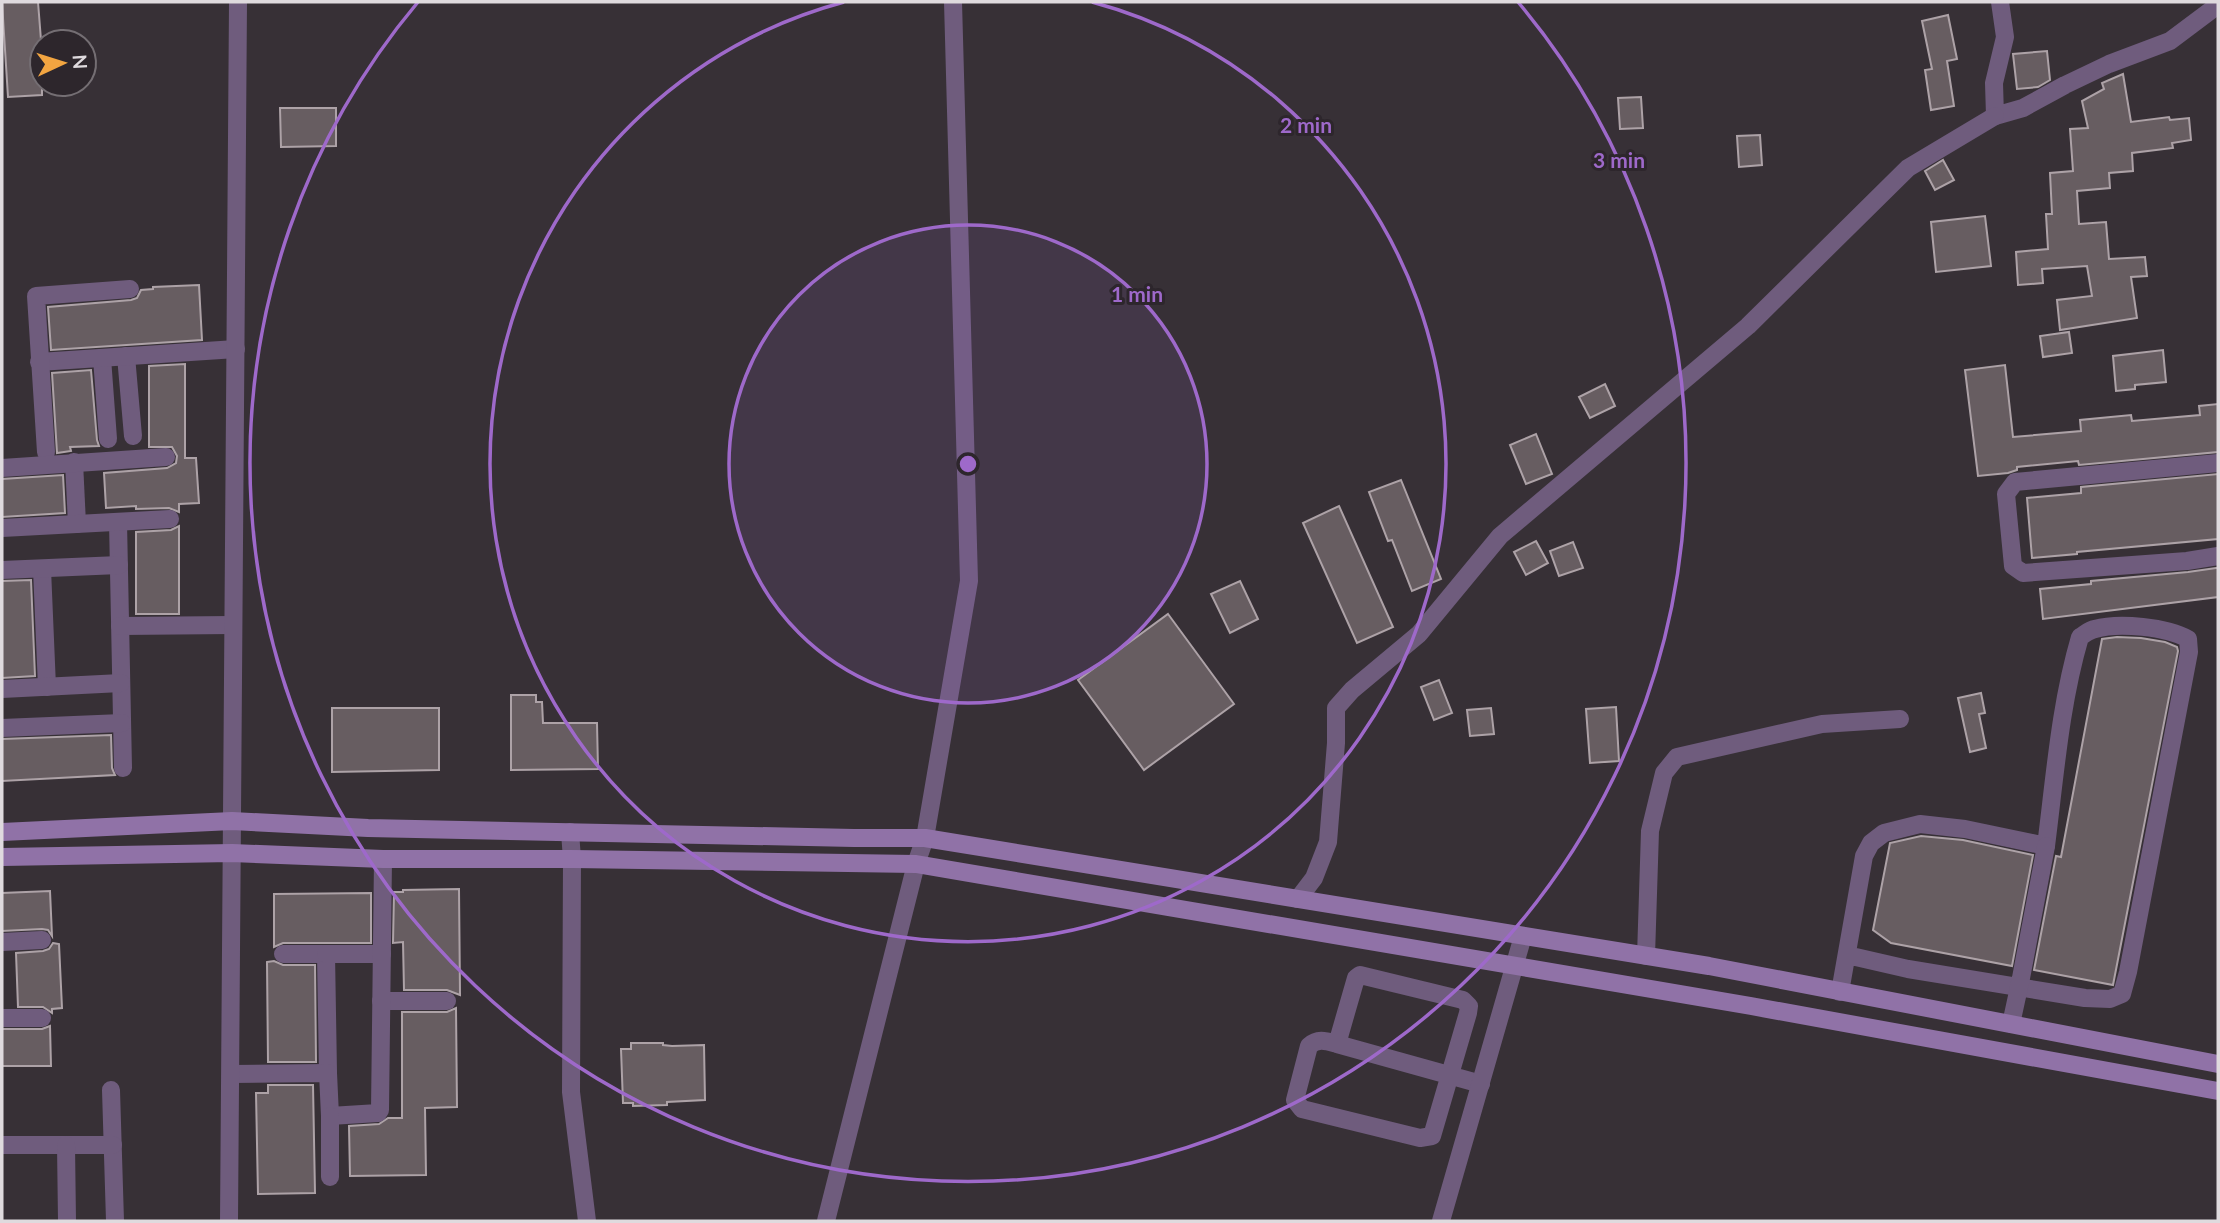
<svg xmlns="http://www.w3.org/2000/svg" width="2220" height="1223" font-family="Lato,sans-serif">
<rect width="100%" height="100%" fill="#373036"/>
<g fill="#675d61" stroke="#ada2a7" stroke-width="2">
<path d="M2,2H38L42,53V95L8,97Z"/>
<path d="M1948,15L1957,59L1947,61L1954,106L1931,110L1925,70L1932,69L1922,21Z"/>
<path d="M2047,51L2050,80L2038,87L2017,89L2013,54Z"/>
<path d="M2123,74L2131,122L2169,117L2170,120L2189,118L2191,140L2172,143L2173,148L2132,153L2133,171L2109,173L2110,188L2077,191L2079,224L2106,222L2109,259L2145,257L2147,276L2131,277L2137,318L2060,330L2057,300L2092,296L2087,266L2042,269L2043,283L2018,285L2016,252L2048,249L2046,214H2052L2050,173L2073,171L2070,129L2088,128L2082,101L2104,89L2102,83Z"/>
<path d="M1641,97L1643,128L1620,129L1618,98Z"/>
<path d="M280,108H336V146L281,147Z"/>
<path d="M1760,135L1762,165L1739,167L1737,136Z"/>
<path d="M1943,160L1954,180L1935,190L1925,171Z"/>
<path d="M1985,216L1991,266L1936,272L1931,222Z"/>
<path d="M199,285L202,340L51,350L48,307L131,300L137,298L141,290L153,289V287Z"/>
<path d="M2069,332L2072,353L2043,357L2040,336Z"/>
<path d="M2163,350L2166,382L2135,385V389L2116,391L2113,356Z"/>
<path d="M185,364V458H196L199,503L179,504V512L169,508L136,509V506L106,508L104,473L167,468L176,463L177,456L172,447H149V366Z"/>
<path d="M2005,365L2013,437L2081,431L2080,420L2131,415L2132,421L2200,415L2199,406L2218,404V452L2079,465L2078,461L2017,467V470L2008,473L1978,476L1965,370Z"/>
<path d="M91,370L97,440L99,446L70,447L71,451L57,453L52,373Z"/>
<path d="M1605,384L1615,406L1590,418L1579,397Z"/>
<path d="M1536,434L1552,474L1526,484L1510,445Z"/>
<path d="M2218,474V539L2077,552V554L2032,558L2027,498L2081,493V487Z"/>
<path d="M63,475L65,513L2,517V479Z"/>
<path d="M1401,480L1441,579L1412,591L1392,540L1388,541L1369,492Z"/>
<path d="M1339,506L1393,627L1357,643L1303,523Z"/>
<path d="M179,526V614H136V532L171,530Z"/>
<path d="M1536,541L1548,563L1526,575L1514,552Z"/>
<path d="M1573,542L1583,568L1559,576L1550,551Z"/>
<path d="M2216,568H2218V597L2043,619L2040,589L2091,584V581L2188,572Z"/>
<path d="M31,580L35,676L2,678V581Z"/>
<path d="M1240,581L1258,619L1230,633L1211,594Z"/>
<path d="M1168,614L1234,704L1144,770L1078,680Z"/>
<path d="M2117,637L2141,638L2165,642L2177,647L2178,651L2113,985L2034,970L2056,856L2061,857L2102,639Z"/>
<path d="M1439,680L1452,713L1434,720L1421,687Z"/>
<path d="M1981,693L1985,713L1979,714L1986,748L1970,752L1958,698Z"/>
<path d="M511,695H536V702H542L543,723H597L598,769L511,770Z"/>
<path d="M1616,707L1619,761L1590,763L1586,709Z"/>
<path d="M332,708H439V770L332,772Z"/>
<path d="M1491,708L1494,734L1470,736L1467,710Z"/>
<path d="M111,735L112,768L115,775L2,781V739Z"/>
<path d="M1921,836L1963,840L2033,855L2012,966L1891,943L1873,930L1890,843Z"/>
<path d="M459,889L460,995L447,990H404L403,942L393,943L394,892H403V890Z"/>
<path d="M50,891L52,936L48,930L42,929L2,931V893Z"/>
<path d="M371,893V943H283L274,947V894Z"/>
<path d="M53,943L59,944L62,1008L52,1009V1013L43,1007H18L16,953L43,951L49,949Z"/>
<path d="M267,962L274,961L283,965H315L316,1062H268Z"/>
<path d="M456,1008L457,1107L425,1108L426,1175L350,1176L349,1126L379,1124L388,1118H402V1012H447Z"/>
<path d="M50,1026L51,1066H2V1029H42Z"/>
<path d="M631,1043H663V1045L672,1046L704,1045L705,1100L667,1102V1105L633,1106V1103H623L621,1049H631Z"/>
<path d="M268,1085H313L315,1193L258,1194L256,1093H268Z"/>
</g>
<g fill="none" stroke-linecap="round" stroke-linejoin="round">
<g stroke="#6f5c7d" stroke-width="18">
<path d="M2000,2L2005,37L1994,83L1995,116L2023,108L2065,85L2109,64L2170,41L2218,5"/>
<path d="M126,356L133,436"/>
<path d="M102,358L108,439"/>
<path d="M39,362L236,349"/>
<path d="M46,452L36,296L130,289"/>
<path d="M74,462L77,524"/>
<path d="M2218,463L2015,482L2006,494L2013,566L2023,573L2187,561L2218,556"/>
<path d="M2,468L166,457"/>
<path d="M118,522L123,768"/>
<path d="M2,528L170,519"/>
<path d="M42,569L47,687"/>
<path d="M2,570L119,565"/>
<path d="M120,626L233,625"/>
<path d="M2,689L121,683"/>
<path d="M2,728L122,723"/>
<path d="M570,832L572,859L571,1092L587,1221"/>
<path d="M1298,899L1314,878L1328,842L1336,743V708L1352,690L1419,634L1500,536L1748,326L1908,168L1995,116"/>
<path d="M2,942L42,940"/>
<path d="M283,954H326L328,1073"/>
<path d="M326,954H382"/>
<path d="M1646,956L1650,831L1664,773L1677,757L1822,724L1900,719"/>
<path d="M1840,992L1864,856L1871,843L1884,833L1920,824L1965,829L2046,846C2055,776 2060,705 2080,637C2085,634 2089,630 2095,629C2119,622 2167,627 2188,639L2189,652L2128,972L2122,994L2110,999L2085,998L1908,969L1847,955"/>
<path d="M381,1001H447"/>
<path d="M2,1018H42"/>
<path d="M2011,1024L2021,978L2046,846"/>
<path d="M1337,1044L1356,978L1360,975L1463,1000L1469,1006L1468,1013L1432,1136L1420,1138L1302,1109L1295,1100L1309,1046C1318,1038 1326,1041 1337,1044L1481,1084"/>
<path d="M231,1074L328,1073L330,1116L378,1113L380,1110L383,859"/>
<path d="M111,1090L115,1221"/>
<path d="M2,1145H113"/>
<path d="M66,1145L67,1221"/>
<path d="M330,1177V1116"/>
<path d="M229,1221L238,2"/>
<path d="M826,1221L916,864L925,838L969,581L953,2"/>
<path d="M1441,1221L1523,936"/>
</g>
<g stroke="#9072a7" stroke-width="18">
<path d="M2,832L232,821L368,828L854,838H925L1709,966L2218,1064"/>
<path d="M2,857L232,853L383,859H572L916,864L1751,1006L2218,1091"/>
</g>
</g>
<circle cx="968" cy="464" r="239" fill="#9e69ca" fill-opacity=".12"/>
<g fill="none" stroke="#9e69ca" stroke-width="3.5">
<circle cx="968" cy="464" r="239"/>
<path d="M1092 2A478 478 0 1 1 844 2"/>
<path d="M1518 2A718 718 0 1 1 418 2"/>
</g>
<circle cx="968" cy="464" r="10" fill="#9e69ca" stroke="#2d262c" stroke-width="3.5"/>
<g font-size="21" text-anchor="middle" font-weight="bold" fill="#9e69ca" stroke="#2d262c" stroke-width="6" stroke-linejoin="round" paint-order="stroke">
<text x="1306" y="133">2 min</text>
<text x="1619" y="168">3 min</text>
<text x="1137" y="302">1 min</text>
</g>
<rect width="2220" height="1223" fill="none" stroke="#dfdade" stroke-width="7"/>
<g transform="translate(63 63) rotate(86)"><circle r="33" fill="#2d262c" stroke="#746e73" stroke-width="2"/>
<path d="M0-5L12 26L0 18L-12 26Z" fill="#f2a541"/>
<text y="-10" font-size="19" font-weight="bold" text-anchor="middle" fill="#dfdade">N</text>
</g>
</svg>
